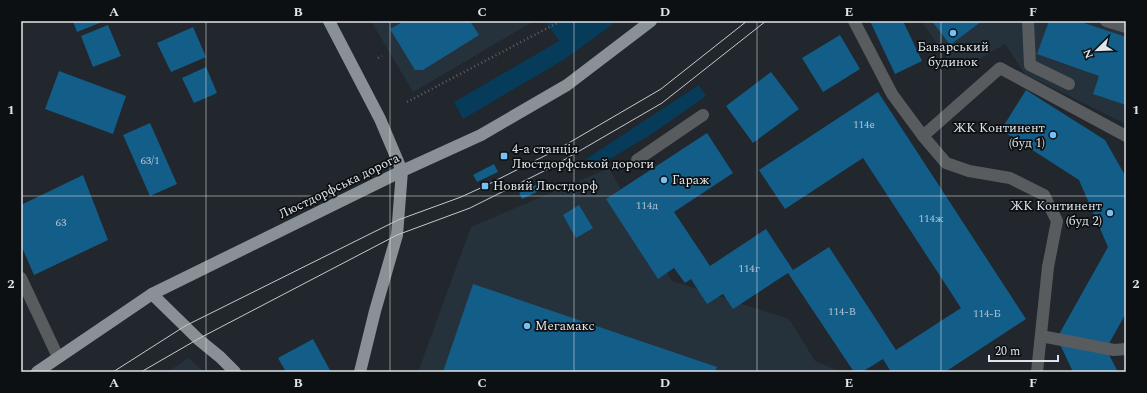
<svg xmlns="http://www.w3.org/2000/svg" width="1147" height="393" font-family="Spectral,serif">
<rect width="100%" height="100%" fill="#21272c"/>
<g fill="#26323b">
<path d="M371,21H534L413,92Z"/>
<path d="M921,21H1126V124L1025,74L1005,44L957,72Z"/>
<path d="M609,168L672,281L789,319L815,361L841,372H418L471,227Z"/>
<path d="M188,358L205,372H167L172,369Z"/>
</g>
<g fill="#073b5a">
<path d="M545,21H617L565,59L463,119L454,102L559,41Z"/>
<path d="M699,85L706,96L650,135L593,169L586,159Z"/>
</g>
<g fill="#135d89">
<path d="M73,21H101L102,22L77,32Z"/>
<path d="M404,21H470L479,35L423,70H415L390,29Z"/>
<path d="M870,21H903L922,61L895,74Z"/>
<path d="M932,21H982L950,45Z"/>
<path d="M1049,21H1078L1126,37V105L1093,94L1099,76L1037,54Z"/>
<path d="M108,25L121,56L93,67L81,36Z"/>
<path d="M193,27L206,57L171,72L157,43Z"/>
<path d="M840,35L860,69L823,92L802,58Z"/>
<path d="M206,67L217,93L194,103L182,78Z"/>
<path d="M59,71L126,96L113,134L45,109Z"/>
<path d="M771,72L799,109L753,143L726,106Z"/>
<path d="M1026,90L1105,140L1126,177V313L1106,349L1118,372H1073L1057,338L1108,247L1079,180L1001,130Z"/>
<path d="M878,92L1026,319L945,372H891L883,359L862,372H854L788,273L733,309L723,294L707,304L691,279L685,283L674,268L658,279L606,199L707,133L733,173L674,212L710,266L766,229L793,270L829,247L896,350L961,308L863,158L785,209L759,170Z"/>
<path d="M150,123L177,184L150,196L123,135Z"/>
<path d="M494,164L498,172L477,182L473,175Z"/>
<path d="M83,175L108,240L34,275L21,245V205Z"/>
<path d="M536,185L539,191L522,199L519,193Z"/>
<path d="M579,205L593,228L576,238L563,215Z"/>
<path d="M473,284L717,367L715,372H443Z"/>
<path d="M313,339L331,372H286L278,358Z"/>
</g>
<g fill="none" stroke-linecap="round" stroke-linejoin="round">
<g stroke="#5d6367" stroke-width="2.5" stroke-dasharray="1 3" stroke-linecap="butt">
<path d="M378,58L382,56"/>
<path d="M407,102L561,21"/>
</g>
<g stroke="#595c5f" stroke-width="12">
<path d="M854,21L892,94L923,136L1000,68L1126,136"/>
<path d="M1028,21L1030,65L1069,84"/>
<path d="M1106,21L1126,27"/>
<path d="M923,136L946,163L969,171L1010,178L1044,195L1057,221L1048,267L1037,372"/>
<path d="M637,160L703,115"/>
<path d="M21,278L58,357"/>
<path d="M1041,336L1114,350L1126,349"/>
</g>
<g stroke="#8a9196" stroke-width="12">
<path d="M329,21L380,119L402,171L397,235L375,311L360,372"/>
<path d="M152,294L198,339L220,357L235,372"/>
<path d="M37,372L152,294L402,171L481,135L567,85L651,21"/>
</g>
<g stroke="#c5c9cd" stroke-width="1">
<path d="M113,372L185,326L398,220L461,197L485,186L560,148L661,89L747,21"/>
<path d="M141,372L198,339L397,235L470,208L550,168L662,103L766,21"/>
</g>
</g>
<path fill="none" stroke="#e1e5e9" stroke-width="1" stroke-opacity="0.55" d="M206,21V372M390,21V372M574,21V372M757,21V372M941,21V372M21,196H1126"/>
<g fill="#75c0f6" stroke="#0d1012" stroke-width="1.5">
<circle cx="953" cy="33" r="4"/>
<circle cx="1053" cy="135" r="4"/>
<rect x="500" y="152" width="8" height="8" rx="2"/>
<circle cx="664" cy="180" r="4"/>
<rect x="481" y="182" width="8" height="8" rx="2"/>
<circle cx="1110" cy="213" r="4"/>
<circle cx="527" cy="326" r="4"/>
</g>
<g text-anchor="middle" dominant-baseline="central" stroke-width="3.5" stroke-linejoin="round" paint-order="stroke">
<g font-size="11" fill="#aec3d1">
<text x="864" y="124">114е</text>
<text x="150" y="160">63/1</text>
<text x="647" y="205">114д</text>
<text x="931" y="218">114ж</text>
<text x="61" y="222">63</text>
<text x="749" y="268">114г</text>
<text x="842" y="311">114-В</text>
<text x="987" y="313">114-Б</text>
</g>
<g font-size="13" fill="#e1e5e9" stroke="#0d1012" text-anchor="start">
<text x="953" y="47" text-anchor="middle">Баварський<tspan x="953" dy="15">будинок</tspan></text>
<text x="1045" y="128" text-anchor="end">ЖК Континент<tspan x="1045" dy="15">(буд 1)</tspan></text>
<text x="512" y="149">4-а станція<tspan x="512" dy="15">Люстдорфськой дороги</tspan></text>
<text x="672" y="180">Гараж</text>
<text x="493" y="186">Новий Люстдорф</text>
<text x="1102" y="206" text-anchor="end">ЖК Континент<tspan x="1102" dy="15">(буд 2)</tspan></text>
<text x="535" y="326">Мегамакс</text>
</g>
<g font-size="13" fill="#e1e5e9" stroke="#0d1012">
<text transform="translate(339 186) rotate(-26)">Люстдорфська дорога</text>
</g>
</g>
<rect width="1147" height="393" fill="none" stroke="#0d1012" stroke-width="44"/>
<g transform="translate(1097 50) rotate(247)" stroke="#0d1012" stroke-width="3" paint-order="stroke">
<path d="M0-3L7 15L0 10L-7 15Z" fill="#e1e5e9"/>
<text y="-6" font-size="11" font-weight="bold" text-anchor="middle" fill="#e1e5e9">N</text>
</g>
<path d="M989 355v6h69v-6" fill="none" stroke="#e1e5e9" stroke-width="2"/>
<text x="995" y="355" font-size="12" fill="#e1e5e9" stroke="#0d1012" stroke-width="3" paint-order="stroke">20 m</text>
<rect x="22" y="22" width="1103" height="349" fill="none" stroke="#e1e5e9" stroke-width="1.5"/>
<g font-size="13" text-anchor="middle" font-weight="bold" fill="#e1e5e9">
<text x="114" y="16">A</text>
<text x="298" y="16">B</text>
<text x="482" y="16">C</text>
<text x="665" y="16">D</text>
<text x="849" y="16">E</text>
<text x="1033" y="16">F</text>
<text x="11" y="114">1</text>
<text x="1136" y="114">1</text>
<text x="11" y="288">2</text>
<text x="1136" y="288">2</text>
<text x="114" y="387">A</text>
<text x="298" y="387">B</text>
<text x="482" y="387">C</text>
<text x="665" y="387">D</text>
<text x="849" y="387">E</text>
<text x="1033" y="387">F</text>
</g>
</svg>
